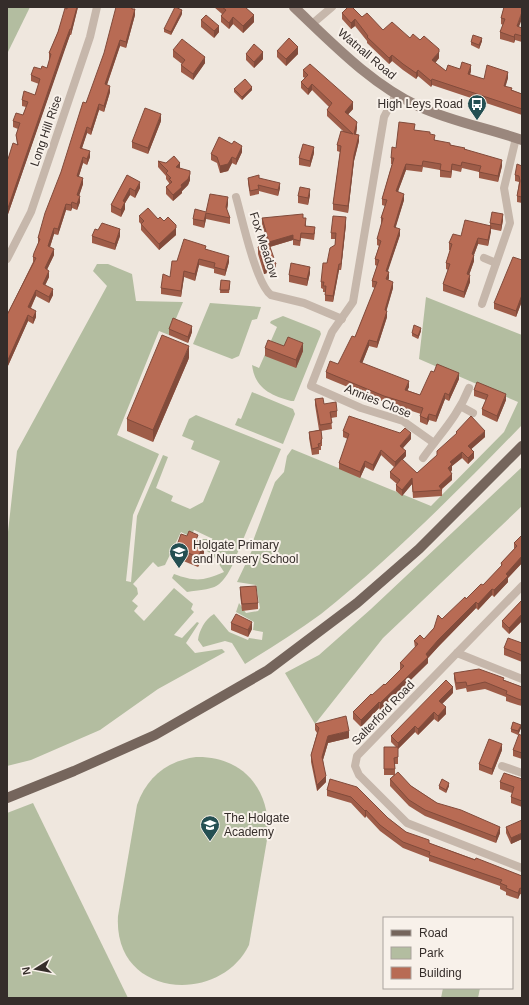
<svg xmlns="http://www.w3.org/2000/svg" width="529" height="1005" font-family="Helvetica,sans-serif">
<rect width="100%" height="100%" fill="#efe7de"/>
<g fill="#b3bda0">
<path d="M7,7H30L7,54Z"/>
<path d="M97,264H108L132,274L136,301L183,302L169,335L159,331L117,435L159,454L133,515L126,581L131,582L137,516L163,455L168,457L156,488L173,496L171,501L190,509L203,502L220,461L191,449L194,441L182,436L189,419L196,415L281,449L232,566C219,591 213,588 187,592L172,578L174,574C196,582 203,581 224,572L213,555L202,548V539H213L194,530L191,537L181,532L165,565L158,567L153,562L133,584L137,588L138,594L132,601L138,606L134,611L144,621L174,588L193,604L191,609L194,612L174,635L182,638L197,622L199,623L186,643L195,653L222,649L225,652L158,689L100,730L31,760L7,766V541L17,451L107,286L93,271Z"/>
<path d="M426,297L522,335V425C459,490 391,558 321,614C297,632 270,648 245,664L232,643L225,641L203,647L198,640C199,631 205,619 214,614L229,632L248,640L249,638L262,640L263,632L253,630L254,622L236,612L239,603L246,613L258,611L260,608L256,585L237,582L255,544L253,541L275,482L284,472L287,456L292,449L431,506L504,432L518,402L419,359Z"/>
<path d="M210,303L261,307L257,319L252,320L239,356L232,359L193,344Z"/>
<path d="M283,316L316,329L320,331L321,334L294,401H291C270,395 255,388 252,365L259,368L277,327L270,323L271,321Z"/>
<path d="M252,392L293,409L295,414L283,444L235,425L238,418L241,419Z"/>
<path d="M522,467V506L383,638L315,724L285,673L319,655L371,609Z"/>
<path d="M196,757C242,756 270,788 268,834L249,945C220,1005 113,999 118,916L137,805C147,777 167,761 196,757Z"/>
<path d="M33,803L128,998H7V813Z"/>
<path d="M443,988H480L478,998H441Z"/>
</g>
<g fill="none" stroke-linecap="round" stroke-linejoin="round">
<g stroke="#c6b7ab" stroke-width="8">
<path d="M312,24L332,7"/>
<path d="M396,94L384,117L353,302L332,332L311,386L361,408L403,421L434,443"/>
<path d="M236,197C242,218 256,284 271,295L304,303L342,319"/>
<path d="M484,258L496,263"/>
<path d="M7,259L31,212L90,37L97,7"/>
<path d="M482,304L510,223L504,188L516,138"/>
<path d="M462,407L473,413"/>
<path d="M423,458C440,434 458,416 469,388"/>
<path d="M522,586L357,756L355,766L359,775L407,823L522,868"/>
<path d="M457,653L522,679"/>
<path d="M502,766L522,773"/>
</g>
<path stroke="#9a877d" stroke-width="10" d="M294,7C333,44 371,84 420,107C453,122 488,128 522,140"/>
<path stroke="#75655c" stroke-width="10" d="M7,798L74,771L155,735L268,670L357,603L419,549L522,446"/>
</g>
<g fill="#9e5c48">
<path d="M67,7H78L71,35H70L64,51L7,217V158L8,159L17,144L16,135L18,129L13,127V121L23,115L26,107L22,106V100L35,95L39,84L31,81V75L41,69L47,68L50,59H49V53L58,32Z"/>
<path d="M214,7H245L254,22L243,33L233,24L229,29L221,22V16L222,14Z"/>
<path d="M504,7L519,27L522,28V42L515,40L514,43L500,39V32L503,25L501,24V18Z"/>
<path d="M133,9L135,15L126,48L120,46L107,85L110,92L104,112L99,110L91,135L87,133L82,148L90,157L87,165L83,163L79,176L83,184L79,196L80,202L77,210L72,208L71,211L66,210L58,235L54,234L50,247L54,255L47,269L49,277L45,285L53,295L49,303L36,296L31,308L36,317L33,324L28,321L7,368V315L33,262V257L38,244V238L86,103Z"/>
<path d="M342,13L362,17L383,30L410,38L439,58L435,63L446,71L460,69L471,71L470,75L484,79L508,78L505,86L512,90L522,94V115L432,85L431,87L418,76L416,79L403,70L392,61L389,64L367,43V41L355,26L351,29L342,19Z"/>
<path d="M182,14L171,35L164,32V29Z"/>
<path d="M201,20L219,32L214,38L201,27Z"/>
<path d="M482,41L479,49L471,45V42Z"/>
<path d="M173,50L205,63L193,80L181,72V65L182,64L173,57Z"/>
<path d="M277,51L298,54L286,66L277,57Z"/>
<path d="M246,54L263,59L254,68L246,60Z"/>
<path d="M303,70L353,109L348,114L357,128L356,135L359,141L354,161L348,213L333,210V204L340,152L337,151V145L344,132L327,116V110L329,107L312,90L308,95L301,88V82L305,78L303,77Z"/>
<path d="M234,89L252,90L242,100L234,92Z"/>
<path d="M161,121L148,154L132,148V142Z"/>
<path d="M415,130L430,135L435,140L465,149L502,166L498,182L479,178V172L462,168L461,172L452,170L451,178L440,177V170L423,167L422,172L406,170L398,191L404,200L395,228L400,235L387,272L389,278L388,280L393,288L386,311L387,317L377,348L369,346L362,363L409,387L407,390L420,395L434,372L459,379L449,401L445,399L436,422L429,420L427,425L420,422V416L421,414L384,402L326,378V372L338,364L355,337L375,288L372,287V281L377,266L375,265V259L379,246L377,245V239L382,224H381V218L385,206L382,205V199L392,164H391V158L396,148Z"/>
<path d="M242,152L236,165L232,163L228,171L220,173L217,163L211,160V154Z"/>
<path d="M314,153L310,167L299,165V158Z"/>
<path d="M158,161L180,168L190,180L188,185L182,191V193L173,201L166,194V187L169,184V183L166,179V176L158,167Z"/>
<path d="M522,166V203L517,202V196L519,182L515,181V175Z"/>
<path d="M127,175L140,188L135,198L130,195L125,203V209L121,217L111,212V205Z"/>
<path d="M248,178H259L280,188L278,196L259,191V194L250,196L248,183Z"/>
<path d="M310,195L308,205L298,203V196Z"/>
<path d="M228,204L227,210L230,218V224L206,219L204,228L193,225V219L206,212Z"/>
<path d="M139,216L158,219L164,221L176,235L159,250L141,230V224L139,222Z"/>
<path d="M262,218H303L306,224V226L315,232L314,240L301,238L300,246L293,245V240L270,247L276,270L264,274L258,254V247L268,244L262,224Z"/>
<path d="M503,220L501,231L491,229L488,246L478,244L474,255V261L469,275L470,282L464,298L443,291V284L448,270L446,269V263L450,250H449V243L461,236L490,225V223Z"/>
<path d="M346,224L341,270H339L333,302L325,301V292H323V289L321,288V282L327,263L335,245V239H331V233Z"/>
<path d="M98,230L120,236L115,250L92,243V236Z"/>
<path d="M206,249L229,262L225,276L214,273V269L199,265L195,281L184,277L181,297L161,294V288L170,277L177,261Z"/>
<path d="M522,260V301L516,317L494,309V303Z"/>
<path d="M310,273L307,286L289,282V275Z"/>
<path d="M221,280L230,284L229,293H220Z"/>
<path d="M169,329L192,332L188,343L169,335Z"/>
<path d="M421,331L418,339L412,336V333Z"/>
<path d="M284,346L303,351L296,368L265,356V348Z"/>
<path d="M189,358L153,442L127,431V419Z"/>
<path d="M474,390L506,400L497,422L482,415V409L486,400L474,396Z"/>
<path d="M315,399L337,411V417L331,418L332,429L321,431L322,439V446H321V450H319V454L312,455L309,438V432L319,430L315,405Z"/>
<path d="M343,431L411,439L403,448L406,456L402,460L417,473L437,455L456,435V432L485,437L471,449L474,458L468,464L462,458L452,466V470L451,472L452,480L441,490H442V496L413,498L412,484L402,496L396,491V485L397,484L390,478V472L394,467L381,455L373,471L365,467L360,478L339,469V463L348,439L343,437Z"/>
<path d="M522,535V563L508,578V582L494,597L492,595L478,610L476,608L438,647L428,658V663L380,710L379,708L361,727L353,719V712L385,685L400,670V663L415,648L414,641L424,639L442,619L483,585L501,567V563L514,549V543Z"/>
<path d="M198,541L204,553L198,567L176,558V548Z"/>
<path d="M240,587L258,603V609L242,611L240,594Z"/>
<path d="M522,600V621L509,634L502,627V621Z"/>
<path d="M231,623L252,629L248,637L231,630Z"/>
<path d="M522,643V662L504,655V648Z"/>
<path d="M454,673L504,680L522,687V706L518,705L506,701V697L485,689L467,692L466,688L456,690L454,679Z"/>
<path d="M453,693L442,704L446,714L438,722L434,719L418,735L415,732L398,749V764H395V775L437,803L500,833L496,843L425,816L409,806L390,786V779L394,775H384V747H396L391,742V736Z"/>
<path d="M315,724L349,738L328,743L323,760L326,782L317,791L311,762V755L317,733L315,730Z"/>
<path d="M521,728L518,735L511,732V729Z"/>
<path d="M522,736V759L513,756V750Z"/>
<path d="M502,750L492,775L479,770V764Z"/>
<path d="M330,779L388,818L406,832L429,843L522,876V895L520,894L518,899L506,895V892L500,889V886L429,861V858L403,848L380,831L366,816L365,818L351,803L327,796V790Z"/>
<path d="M522,779V807L511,803V797L512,793L500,789V782Z"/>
<path d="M439,786H449L446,793L439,789Z"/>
<path d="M506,827L522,839L511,844L506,833Z"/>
</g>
<g fill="#814b3b">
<path d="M77,7H78L71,35V29Z"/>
<path d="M135,9V15L126,48V42Z"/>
<path d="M182,10V14L171,35V32Z"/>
<path d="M522,12V19L517,32V26Z"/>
<path d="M254,15V22L243,33V26Z"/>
<path d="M233,17V24L229,29V23Z"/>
<path d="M355,19V26L351,29V23Z"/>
<path d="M219,26V32L214,38V31Z"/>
<path d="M70,29V35L7,217V211Z"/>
<path d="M515,34V40L514,43V37Z"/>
<path d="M482,38V41L479,49V45Z"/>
<path d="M120,40V46L105,90V84Z"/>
<path d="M298,47V54L286,66V59Z"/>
<path d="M263,52V59L254,68V62Z"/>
<path d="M439,52V58L432,67V60Z"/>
<path d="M392,55V61L389,64V58Z"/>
<path d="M205,57V63L193,80V74Z"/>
<path d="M471,65V71L468,80V74Z"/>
<path d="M418,70V76L416,79V73Z"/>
<path d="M508,72V78L504,92V86Z"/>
<path d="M432,79V85L431,87V81Z"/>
<path d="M312,84V90L308,95V89Z"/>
<path d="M110,86V92L104,112V106Z"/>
<path d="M252,87V90L242,100V97Z"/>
<path d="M353,102V109L345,118V112Z"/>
<path d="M99,104V110L91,135V129Z"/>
<path d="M161,114V121L148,154V148Z"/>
<path d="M357,122V128L354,140V134Z"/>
<path d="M87,127V133L80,154V148Z"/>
<path d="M359,135V141L354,161L348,213V206L354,155Z"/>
<path d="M242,146V152L236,165V159Z"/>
<path d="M314,147V153L310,167V161Z"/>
<path d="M90,151V157L87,165V159Z"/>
<path d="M83,157V163L77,182V176Z"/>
<path d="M232,157V163L228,171L220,173V166Z"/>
<path d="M502,160V166L498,182V176Z"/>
<path d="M180,163V169L176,167Z"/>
<path d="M406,164V170L396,197V191Z"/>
<path d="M452,164V170L451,178V172Z"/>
<path d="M190,174V180L188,185L182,191V193L173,201V195Z"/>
<path d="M83,178V184L77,202V195Z"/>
<path d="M140,182V188L135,198V191Z"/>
<path d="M280,183V188L278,196V190Z"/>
<path d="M130,188V195L125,203V209L121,217V210L123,201Z"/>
<path d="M310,189V195L308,205V198Z"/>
<path d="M404,194V200L394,233V227Z"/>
<path d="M80,196V202L77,210V204Z"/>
<path d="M228,197V204L226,214V207Z"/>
<path d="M72,202V208L71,211V205Z"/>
<path d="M66,204V210L58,235V229Z"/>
<path d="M206,213V219L204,228V221Z"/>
<path d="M503,214V220L501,231V225Z"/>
<path d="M346,217V224L341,270V264Z"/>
<path d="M491,226V232L488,246V240Z"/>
<path d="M54,228V234L48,253V246Z"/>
<path d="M176,228V235L159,250V244Z"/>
<path d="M120,229V236L115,250V244Z"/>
<path d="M400,229V235L386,277V271Z"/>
<path d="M293,235V240L269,247V242Z"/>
<path d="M478,238V244L472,260V254Z"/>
<path d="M54,249V255L45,274V268Z"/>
<path d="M474,255V261L467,281V274Z"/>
<path d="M229,256V262L225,276V270Z"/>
<path d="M199,259V265L195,281V274Z"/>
<path d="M276,264V270L264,274V267Z"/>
<path d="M339,264V270L333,302V296Z"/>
<path d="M310,267V273L307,286V279Z"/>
<path d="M49,271V277L43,290V284Z"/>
<path d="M184,271V277L181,297V291Z"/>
<path d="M389,272V278L386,286V279Z"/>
<path d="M470,275V282L464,298V292Z"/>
<path d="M393,282V288L385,316V310Z"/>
<path d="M53,289V295L49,303V297Z"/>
<path d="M36,290V296L28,313V307Z"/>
<path d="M522,295V301L516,317V311Z"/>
<path d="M36,311V317L33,324V318Z"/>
<path d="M387,311V317L377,348V342Z"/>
<path d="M28,315V321L7,368V362Z"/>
<path d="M192,326V332L188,343V337Z"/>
<path d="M421,328V331L418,339V336Z"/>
<path d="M369,340V346L360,369V362Z"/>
<path d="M303,343V351L296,368V360Z"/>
<path d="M189,346V358L153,442V430Z"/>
<path d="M459,373V379L449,401V395Z"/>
<path d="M409,381V387L405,396V390Z"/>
<path d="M445,393V399L436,422V416Z"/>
<path d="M506,394V400L497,422V416Z"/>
<path d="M429,414V420L427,425V419Z"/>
<path d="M485,431V437L468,452V446Z"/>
<path d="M411,433V439L400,451V446Z"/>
<path d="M381,450V455L373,471V465Z"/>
<path d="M406,451V456L395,468V462Z"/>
<path d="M462,452V458L452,466V470L448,474V468L450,462Z"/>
<path d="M474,452V458L468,464V458Z"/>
<path d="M365,461V467L360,478V472Z"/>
<path d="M452,474V480L440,490L439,486Z"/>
<path d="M412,478V484L402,496V490Z"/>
<path d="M204,544V553L198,567V557Z"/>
<path d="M522,556V563L508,578V582L494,597V590L506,574Z"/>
<path d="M492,589V595L478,610V604Z"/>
<path d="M476,602V608L438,647L428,658V663L380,710V703L426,654L438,640Z"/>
<path d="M522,614V621L509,634V628Z"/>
<path d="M252,622V629L248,637V630Z"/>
<path d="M453,687V693L439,707V701Z"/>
<path d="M379,702V708L361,727V720Z"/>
<path d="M446,707V714L438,722V716Z"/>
<path d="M434,712V719L418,735V729Z"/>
<path d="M521,725V728L518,735V731Z"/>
<path d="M415,726V732L398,749V743Z"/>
<path d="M349,731V738L328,743L322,763V757L328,736Z"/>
<path d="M502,744V750L492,775V769Z"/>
<path d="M326,776V782L317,791V785Z"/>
<path d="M449,783V786L446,793V790Z"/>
<path d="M366,810V816L365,818V811Z"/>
<path d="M500,827V833L496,843V837Z"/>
<path d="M522,833V839L511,844V838Z"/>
<path d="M520,888V894L518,899V893Z"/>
</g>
<g fill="#b86b54" stroke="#814b3b">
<path d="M67,7H77L71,29H70L64,45L7,211V158L8,159L13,143L18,145L16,135L20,123L13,121L16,113L23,115L28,102L22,100L24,91L35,95L40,79L31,75L34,67L41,69L42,66L47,68L51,54L49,53L58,32L65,8L67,9Z"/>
<path d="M116,7H132V9H135L126,42L120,40L105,84L110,86L104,106L99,104L91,129L87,127L80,148L90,151L87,159L83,157L77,176L83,178L77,195L80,196L77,204L72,202L71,205L66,204L58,229L54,228L48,246L54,249L45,268L49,271L43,284L53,289L49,297L36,290L28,307L36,311L33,318L28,315L7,362V315L36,258L33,257L34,253L40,239L38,238L45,213L61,172L83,102L86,103L104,53Z"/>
<path d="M175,7L182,10L171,32L164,29Z"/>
<path d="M222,7H245L254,15L243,26L233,17L229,23L221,16L226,10Z"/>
<path d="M348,7H352L362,17L367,13L383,30L392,22L410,38L413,34L420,40L424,36L439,49V52L432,60L446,71L448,65L460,69L462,62L471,65L468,74L484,79L487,65L508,72L504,86L512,88L511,90L522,94V109L432,79L431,81L418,70L416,73L403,64L392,55L389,58L367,37L368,36L355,19L351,23L342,13Z"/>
<path d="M504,7H522V12L517,26L522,28V36L515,34L514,37L500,32L505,19L501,18Z"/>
<path d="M206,15L219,26L214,31L201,20Z"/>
<path d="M473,35L482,38L479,45L471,42Z"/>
<path d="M289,38L298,47L286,59L277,51Z"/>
<path d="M182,39L205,57L193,74L181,65L185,60L173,50Z"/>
<path d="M254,44L263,52L254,62L246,54Z"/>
<path d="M310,64L353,102L345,112L357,122L354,134L359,135L354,155L348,206L333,204L341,146L337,145L341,131L353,134L327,110L332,103L312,84L308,89L301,82L308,75L303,70Z"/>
<path d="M245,79L252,87L242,97L234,89Z"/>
<path d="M145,108L161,114L148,148L132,142Z"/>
<path d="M399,122L415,124L414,130L430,132V134L435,135L434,140L450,143V145L465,148L464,149L502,160L498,176L479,172L481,166L462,162L461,166L452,164L451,172L440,170L441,164L423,161L422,166L406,164L396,191L404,194L394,227L400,229L386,271L389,272L386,279L393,282L385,310L387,311L377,342L369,340L360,362L409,381L405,390L420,395L431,371L434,372L437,364L459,373L449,395L445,393L436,416L429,414L427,419L420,416L423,408L384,396L326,372L330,361L338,364L352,336L355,337L377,282L372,281L379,260L375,259L381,241L377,239L383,218H381L387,200L382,199L394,158H391L392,147L396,148Z"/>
<path d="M219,137L232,144L234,141L242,146L236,159L232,157L228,164L220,166L217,157L211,154Z"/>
<path d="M303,144L314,147L310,161L299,158Z"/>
<path d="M174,156L180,163L176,167L190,171V174L188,179L181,185L182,187L173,195L166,187L172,182L169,179L171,178L166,173L168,171L158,161L166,163Z"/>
<path d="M517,164L522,166V197L517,196L520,181L519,176L515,175Z"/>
<path d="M127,175L140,182L135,191L130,188L123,201L125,202L121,210L111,205Z"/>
<path d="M259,175V178L280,183L278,190L258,185L259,189L250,191L248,178Z"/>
<path d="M300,187L310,189L308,198L298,196Z"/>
<path d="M210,194L228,197L226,207L230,218L206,213L204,221L193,219L195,209L206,212Z"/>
<path d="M148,208L158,219L160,217L164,221L168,217L176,225V228L159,244L141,224L144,221L139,216Z"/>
<path d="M492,212L503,214L501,225L490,223Z"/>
<path d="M303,214V218H306L305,226L315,227L314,234L301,233L300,241L293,239V235L269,242L262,218Z"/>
<path d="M333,216L346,217L341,264H339L333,296L325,295L326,286H323L324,282H321L323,263H327L330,248L335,245L336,233H331Z"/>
<path d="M465,220L491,226L488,240L478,238L472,254L474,255L467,274L470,275L464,292L443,284L450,264L446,263L452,244L449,243L453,234L461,236Z"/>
<path d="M102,223L120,229L115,244L92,236L95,229L98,230Z"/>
<path d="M184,239L206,246L205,249L229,256L225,270L214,267L215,263L199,259L195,274L184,271L181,291L161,288L163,274L170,277L172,261H177Z"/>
<path d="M269,244L276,264L264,267L258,247Z"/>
<path d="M513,257L522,260V295L516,311L494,303Z"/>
<path d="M291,263L310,267L307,279L289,275Z"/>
<path d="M221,280L230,281L229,290H220Z"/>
<path d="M173,318L192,326L188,337L169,329Z"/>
<path d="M414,325L421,328L418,336L412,333Z"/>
<path d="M162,335L189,346L153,430L127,419Z"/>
<path d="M288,337L303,343L296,360L265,348L268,340L284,346Z"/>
<path d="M477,382L506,394L497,416L482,409L488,395L474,390Z"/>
<path d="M323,398L324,404L336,402L337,411L330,412L332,423L320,425L315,399Z"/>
<path d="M349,416L400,433L405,428L411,433L400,446L406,451L395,462L381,450L373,465L365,461L360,472L339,463L349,434L343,431Z"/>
<path d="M471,416L485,431L468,446L474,452L468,458L462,452L450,462L452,464L448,468L452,474L439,486L442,490L413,492L412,478L402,490L396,485L400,480L390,472L402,459L417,473L437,455V451L457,433L456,432Z"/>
<path d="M321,430L322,439L321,440V443L318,444L319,447L312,449L309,432Z"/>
<path d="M189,531L198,535L196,540L204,544L198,557L176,548L181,534L187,536Z"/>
<path d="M522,535V556L506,574L508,576L494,590L492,589L478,604L476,602L438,640L426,654L428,657L380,703L379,702L361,720L353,712L371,694L372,695L384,684L385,685L404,666L400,663L418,644L414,641L420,635L424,639L434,628L438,615L442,619L465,597L466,599L481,584L483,585L502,565L501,563L517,546L514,543Z"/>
<path d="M256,586L258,603L242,604L240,587Z"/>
<path d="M522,600V614L509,628L502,621Z"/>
<path d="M236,614L252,622L248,630L231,623Z"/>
<path d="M508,638L522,643V655L504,648Z"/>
<path d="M479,669L504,678L503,680L522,687V700L518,699L506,694L507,691L485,682L467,686L466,682L456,683L454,673Z"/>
<path d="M446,680L453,687L439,701L446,707L438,716L434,712L418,729L415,726L398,743L391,736Z"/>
<path d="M346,716L349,731L328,736L322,757L326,776L317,785L311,755L319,728L315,724Z"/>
<path d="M513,722L521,725L518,731L511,729Z"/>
<path d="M519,734L522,736V753L513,750Z"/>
<path d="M489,739L502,744L492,769L479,764Z"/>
<path d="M384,747H398V757L394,758L395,769H384Z"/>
<path d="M398,772L411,786L437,803L461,810L500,827L496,837L425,810L409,800L390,779Z"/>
<path d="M504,773L522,779L521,781L522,782V801L511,797L514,787L500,782Z"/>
<path d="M330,779L357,787L388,818L406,832L429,840V843L475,860L476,858L522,876V889L520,888L518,893L506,888L507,886L500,883L502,880L429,855L430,852L403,842L380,825L366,810L365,811L351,797L327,790Z"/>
<path d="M442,779L449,783L446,790L439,786Z"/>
<path d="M522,820V833L511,838L506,827Z"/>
</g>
<defs>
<g id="bus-pin" transform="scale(1)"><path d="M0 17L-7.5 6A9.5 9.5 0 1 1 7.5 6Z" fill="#244f52" stroke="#f8f1ea"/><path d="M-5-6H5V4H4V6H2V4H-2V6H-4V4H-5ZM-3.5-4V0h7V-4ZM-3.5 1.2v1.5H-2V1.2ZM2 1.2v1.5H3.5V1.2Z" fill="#fff"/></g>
<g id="school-pin" transform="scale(1)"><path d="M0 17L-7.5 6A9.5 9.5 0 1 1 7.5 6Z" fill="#244f52" stroke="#f8f1ea"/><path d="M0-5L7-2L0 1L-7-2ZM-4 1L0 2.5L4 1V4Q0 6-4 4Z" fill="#fff"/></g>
</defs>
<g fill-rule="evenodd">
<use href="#bus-pin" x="477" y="104"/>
<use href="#school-pin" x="179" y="552"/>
<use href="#school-pin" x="210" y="825"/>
</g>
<g text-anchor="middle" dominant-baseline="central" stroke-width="4" stroke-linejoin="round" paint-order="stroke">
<g font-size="12" fill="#352d2a" stroke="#f8f1ea">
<text transform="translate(367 54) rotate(40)">Watnall Road</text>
<text transform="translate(46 131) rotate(-71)">Long Hill Rise</text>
<text transform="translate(264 245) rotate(72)">Fox Meadow</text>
<text transform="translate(378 401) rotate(22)">Annies Close</text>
<text transform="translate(383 713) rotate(-46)">Salterford Road</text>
</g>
<g font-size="12" fill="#352d2a" stroke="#f8f1ea" text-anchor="start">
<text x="463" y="104" text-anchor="end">High Leys Road</text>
<text x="193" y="545">Holgate Primary<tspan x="193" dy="14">and Nursery School</tspan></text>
<text x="224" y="818">The Holgate<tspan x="224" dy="14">Academy</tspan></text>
</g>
</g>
<rect width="529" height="1005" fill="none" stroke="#352d2a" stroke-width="16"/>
<rect x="383" y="917" width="130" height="72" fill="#f8f1ea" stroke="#aaa39d"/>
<rect x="391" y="930" width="20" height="6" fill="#75655c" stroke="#aaa39d"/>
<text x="419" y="937" font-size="12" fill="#352d2a">Road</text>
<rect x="391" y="947" width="20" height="12" fill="#b3bda0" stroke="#aaa39d"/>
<text x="419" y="957" font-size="12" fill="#352d2a">Park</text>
<rect x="391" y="967" width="20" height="12" fill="#b86b54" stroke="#aaa39d"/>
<text x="419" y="977" font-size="12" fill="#352d2a">Building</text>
<g transform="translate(36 969) rotate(259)" stroke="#f8f1ea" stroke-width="3" paint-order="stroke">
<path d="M0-3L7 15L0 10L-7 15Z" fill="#352d2a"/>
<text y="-6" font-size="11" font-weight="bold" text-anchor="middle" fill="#352d2a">N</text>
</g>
</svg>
